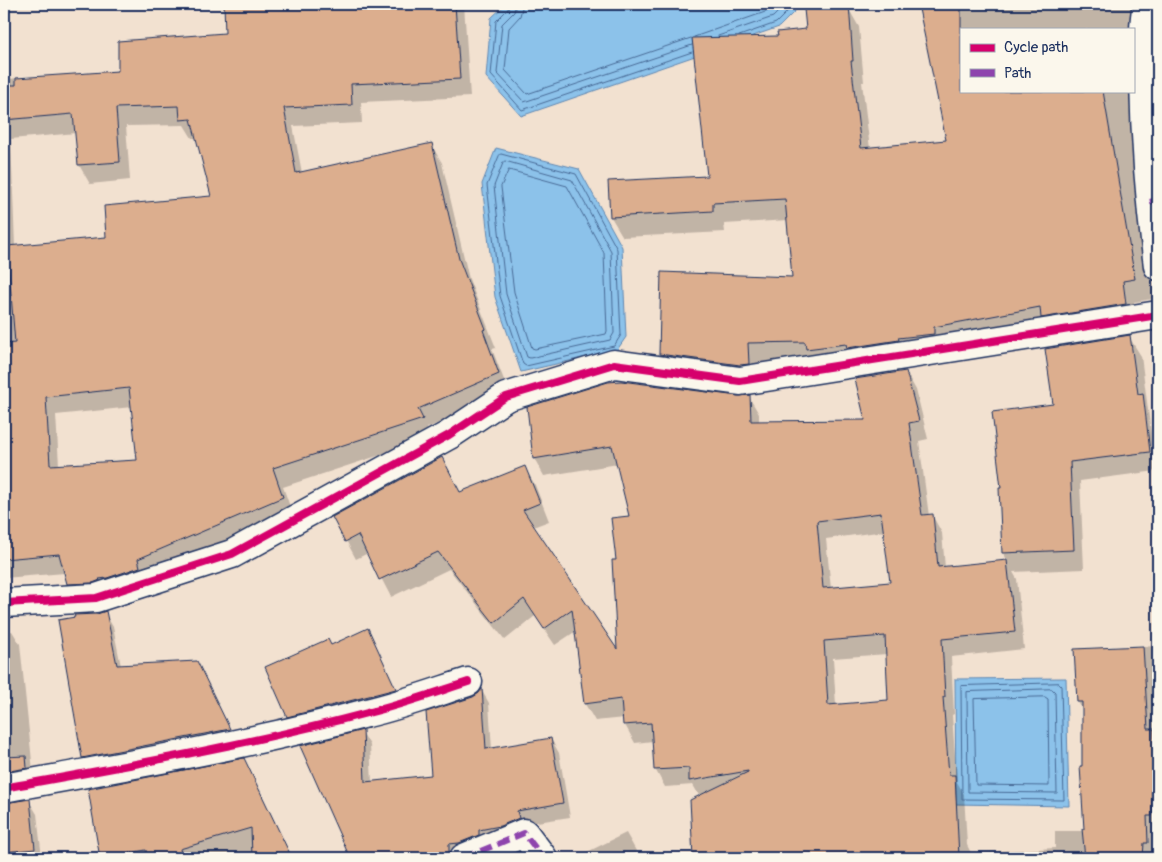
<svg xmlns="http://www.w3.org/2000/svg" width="1162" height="862" font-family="Pangolin,sans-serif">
<rect width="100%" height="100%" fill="#f2e1d0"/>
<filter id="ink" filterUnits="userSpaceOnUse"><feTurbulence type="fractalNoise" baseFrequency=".02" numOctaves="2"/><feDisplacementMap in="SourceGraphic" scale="10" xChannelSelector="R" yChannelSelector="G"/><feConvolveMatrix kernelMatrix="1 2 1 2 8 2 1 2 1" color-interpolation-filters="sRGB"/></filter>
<g filter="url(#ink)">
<g fill="#8cc2ea" stroke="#5f87b2">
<path d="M506,4H802L779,27L521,116L486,77L491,18Z"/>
<path d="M496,148L579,169L622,247L626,337L617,350L521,372L495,297L482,184Z"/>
<path d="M1066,678L1069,806L956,804L955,679Z"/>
</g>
<g fill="#0003" fill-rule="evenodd">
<path d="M225,4H464L470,97L361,102L362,123L293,126L302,173L431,144L442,163L469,279L496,348L492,349L509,393L427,428L432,438L283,487L293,515L79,602L68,583L65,573L4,578V69L6,79L120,72L227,34ZM184,125L192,138H197L213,197L108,238L15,247L11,139L76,133L79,165L90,184L130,180L126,126ZM132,407L138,461L59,465L56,415Z"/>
<path d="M919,4H1134L1151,266L1154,290L1158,298L1134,302L1137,325L760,385L672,375L660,354L793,278L788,220L724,224L725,232L623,237L611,217L708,177L779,37L808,30L847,6L859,27L864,82H862L870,149L948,141ZM961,29H1133V91H961Z"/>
<path d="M1129,337L1141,356L1156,471L1080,481L1084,569L1013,572L1017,579L1024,649L951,657L954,714L952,715L957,782L964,794L967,845L971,853L1055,848V831H1082L1085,829L1083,711L1078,702L1075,650L1158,646V858H695L692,801L700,797L693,785L665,787L655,769L653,741L635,743L625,725L624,718L595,721L585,704L576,631L555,645L535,616L505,640L449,569L391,597L368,553L356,559L334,518L442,458L461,493L525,468L535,485L549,521L533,527L619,654L618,561L630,517L618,464L544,476L534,458L738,398L749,397L759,414V423L866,421L906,372L916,390L928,439L919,441L929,516L932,515L942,533L945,568L1008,561L1003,553L1054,405ZM885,531L891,583L831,589L826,539ZM887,654L890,702L836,705L833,658Z"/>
<path d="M105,613L113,627L121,666L197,662L237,744L92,772L84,757L97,615Z"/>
<path d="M4,623L8,632L12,631L20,644L34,781L4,788Z"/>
<path d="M367,630L404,705L298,732L288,716L331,647Z"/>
<path d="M482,691L489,703L492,750L551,739L559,753L570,817L524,824L456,858H336L349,852L362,732L370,745L372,782L432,776L473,698Z"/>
<path d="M251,773L292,858H101L89,790Z"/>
<path d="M29,801L37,814L42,858H4V804Z"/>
<path d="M626,833L640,858H578L577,857Z"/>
</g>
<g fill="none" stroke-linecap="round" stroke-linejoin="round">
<g stroke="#486a96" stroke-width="1">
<path d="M509,4L508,9L496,21L491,75L522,110L692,52"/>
<path d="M516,4L514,12L502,24L497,73L524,102L692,45"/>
<path d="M523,4L520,16L509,28L505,70L527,94L691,38"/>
<path d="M718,36L773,17L786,4"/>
<path d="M739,36L776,23L795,4"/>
<path d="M694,37L768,11L776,4"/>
<path d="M501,154L576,174L617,249L621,335L614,346L526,366L523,364L500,296L487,185L499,156Z"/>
<path d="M505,161L572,180L611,251L614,333L610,340L530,358L527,357L506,294L494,186L503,163Z"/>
<path d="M509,170L567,186L604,253L607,331L606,334L535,349L532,348L514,292L501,187Z"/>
<path d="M1059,683L1061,685L1064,800L962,799L961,686Z"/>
<path d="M1052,689L1055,692L1057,793L968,792L967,692Z"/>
<path d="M1045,697L1048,699L1049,786L976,785L974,699Z"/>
</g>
</g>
<g fill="#dcae8e" stroke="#1b2f5e" fill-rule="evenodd">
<path d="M224,4H455L460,79L351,84L352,105L284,108L296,173L432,143L459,259L486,329L483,330L499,374L418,409L423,419L273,468L283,497L138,559L140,567L107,578L99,579L100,580L93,583L67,584L59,554L4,559V344L15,343L7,246L106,237L104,206L211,196L191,119L180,120L179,106L116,108L120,162L78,165L73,114L4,120V85H16V78L118,71V41L225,33ZM129,388L137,460L50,465L46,397Z"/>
<path d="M849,4L853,61H851L861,148L946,140L918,4H961V91H1103L1135,279L1123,281L1126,304L1041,318L1040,307L934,327V334L898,338L899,340L847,348L846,344L806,349L805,342L748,343L749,364L740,365L659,354L661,272L792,277L785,199L713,203V211L610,217L608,181L707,176L692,38L778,36L777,32L806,29L804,9Z"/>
<path d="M1130,335L1138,394L1143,393L1150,452L1070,462L1074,550L1002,553L999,488H1001L992,412L1053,404L1045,349Z"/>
<path d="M906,371L919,421L909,423L922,515L933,514L938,567L1007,560L1015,632L942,639L945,697H943L949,775H955L959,858H693L690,800L748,772V771L689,781V768L654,770L651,723L623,725L621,699L584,704L572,609L544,629L524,599L494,623L438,552L379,580L358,535L345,542L332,517L442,457L460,492L525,466L540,503L523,510L617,649L612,560H616L611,518L629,516L612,446L533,459L527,407L608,382L621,381L738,396L750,395L751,421L865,420L855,379ZM881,513L890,582L823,588L817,521ZM885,636L888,700L828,705L824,641Z"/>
<path d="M106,611L117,665L197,661L230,729L82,758L58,620L75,617L74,615L97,614Z"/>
<path d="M368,628L396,689L287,717L265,667L328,639L331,645Z"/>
<path d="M1143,646L1148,729H1154L1156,771H1152V816H1147L1148,843H1144L1143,858H1085L1082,829H1084L1080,766H1082V702H1077L1074,649Z"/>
<path d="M482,688L486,749L551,738L563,803L517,811L519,818L500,826L479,830V835L459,843L449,844V855L419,858H350L300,746L363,730L365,782L431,775L426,712L473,697L479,693Z"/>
<path d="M26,756L27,768L4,772V757Z"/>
<path d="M244,758L290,854L252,857L251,828L180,849L182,858H147L146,850L100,858L88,789Z"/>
<path d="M30,799L35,849L4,852V803Z"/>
</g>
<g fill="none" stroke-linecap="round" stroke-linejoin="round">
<g stroke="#1b2f5e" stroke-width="31">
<g id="minor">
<path d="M1147,4C1142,29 1144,54 1144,80C1145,142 1150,204 1158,266"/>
<path d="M4,603L96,598L232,554L449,435L506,397L614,364L740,381L1158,315"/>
<path d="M4,788C125,766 247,745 367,713C401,705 434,693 468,682"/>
<path d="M464,858L524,833L543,858"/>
</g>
</g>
<use href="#minor" stroke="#fbf7ec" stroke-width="28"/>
<g stroke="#8e44ad" stroke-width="6" stroke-dasharray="12 6" stroke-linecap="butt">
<path d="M1150,202L1158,200"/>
<path d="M464,858L524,833L543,858"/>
</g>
<g stroke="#fbf7ec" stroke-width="11">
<g id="cycleway">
<path d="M4,603L96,598L232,554L449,435L506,397L614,364L740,381L1158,315"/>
<path d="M4,788C125,766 247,745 367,713C401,705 434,693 468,682"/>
</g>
</g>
<use href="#cycleway" stroke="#d6006c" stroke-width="8"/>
</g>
</g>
<rect width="1162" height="862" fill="none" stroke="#fbf7ec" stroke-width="20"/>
<rect x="10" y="10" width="1142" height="842" fill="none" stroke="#1b2f5e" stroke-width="2" filter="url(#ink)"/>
<rect x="960" y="28" width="175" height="65" fill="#fbf7ec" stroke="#a1a7b3"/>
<rect x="970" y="44" width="25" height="8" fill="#d6006c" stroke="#a1a7b3"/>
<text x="1004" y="52" font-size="15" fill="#1b2f5e">Cycle path</text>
<rect x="970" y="69" width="25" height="8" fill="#8e44ad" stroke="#a1a7b3"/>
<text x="1004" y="78" font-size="15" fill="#1b2f5e">Path</text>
</svg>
